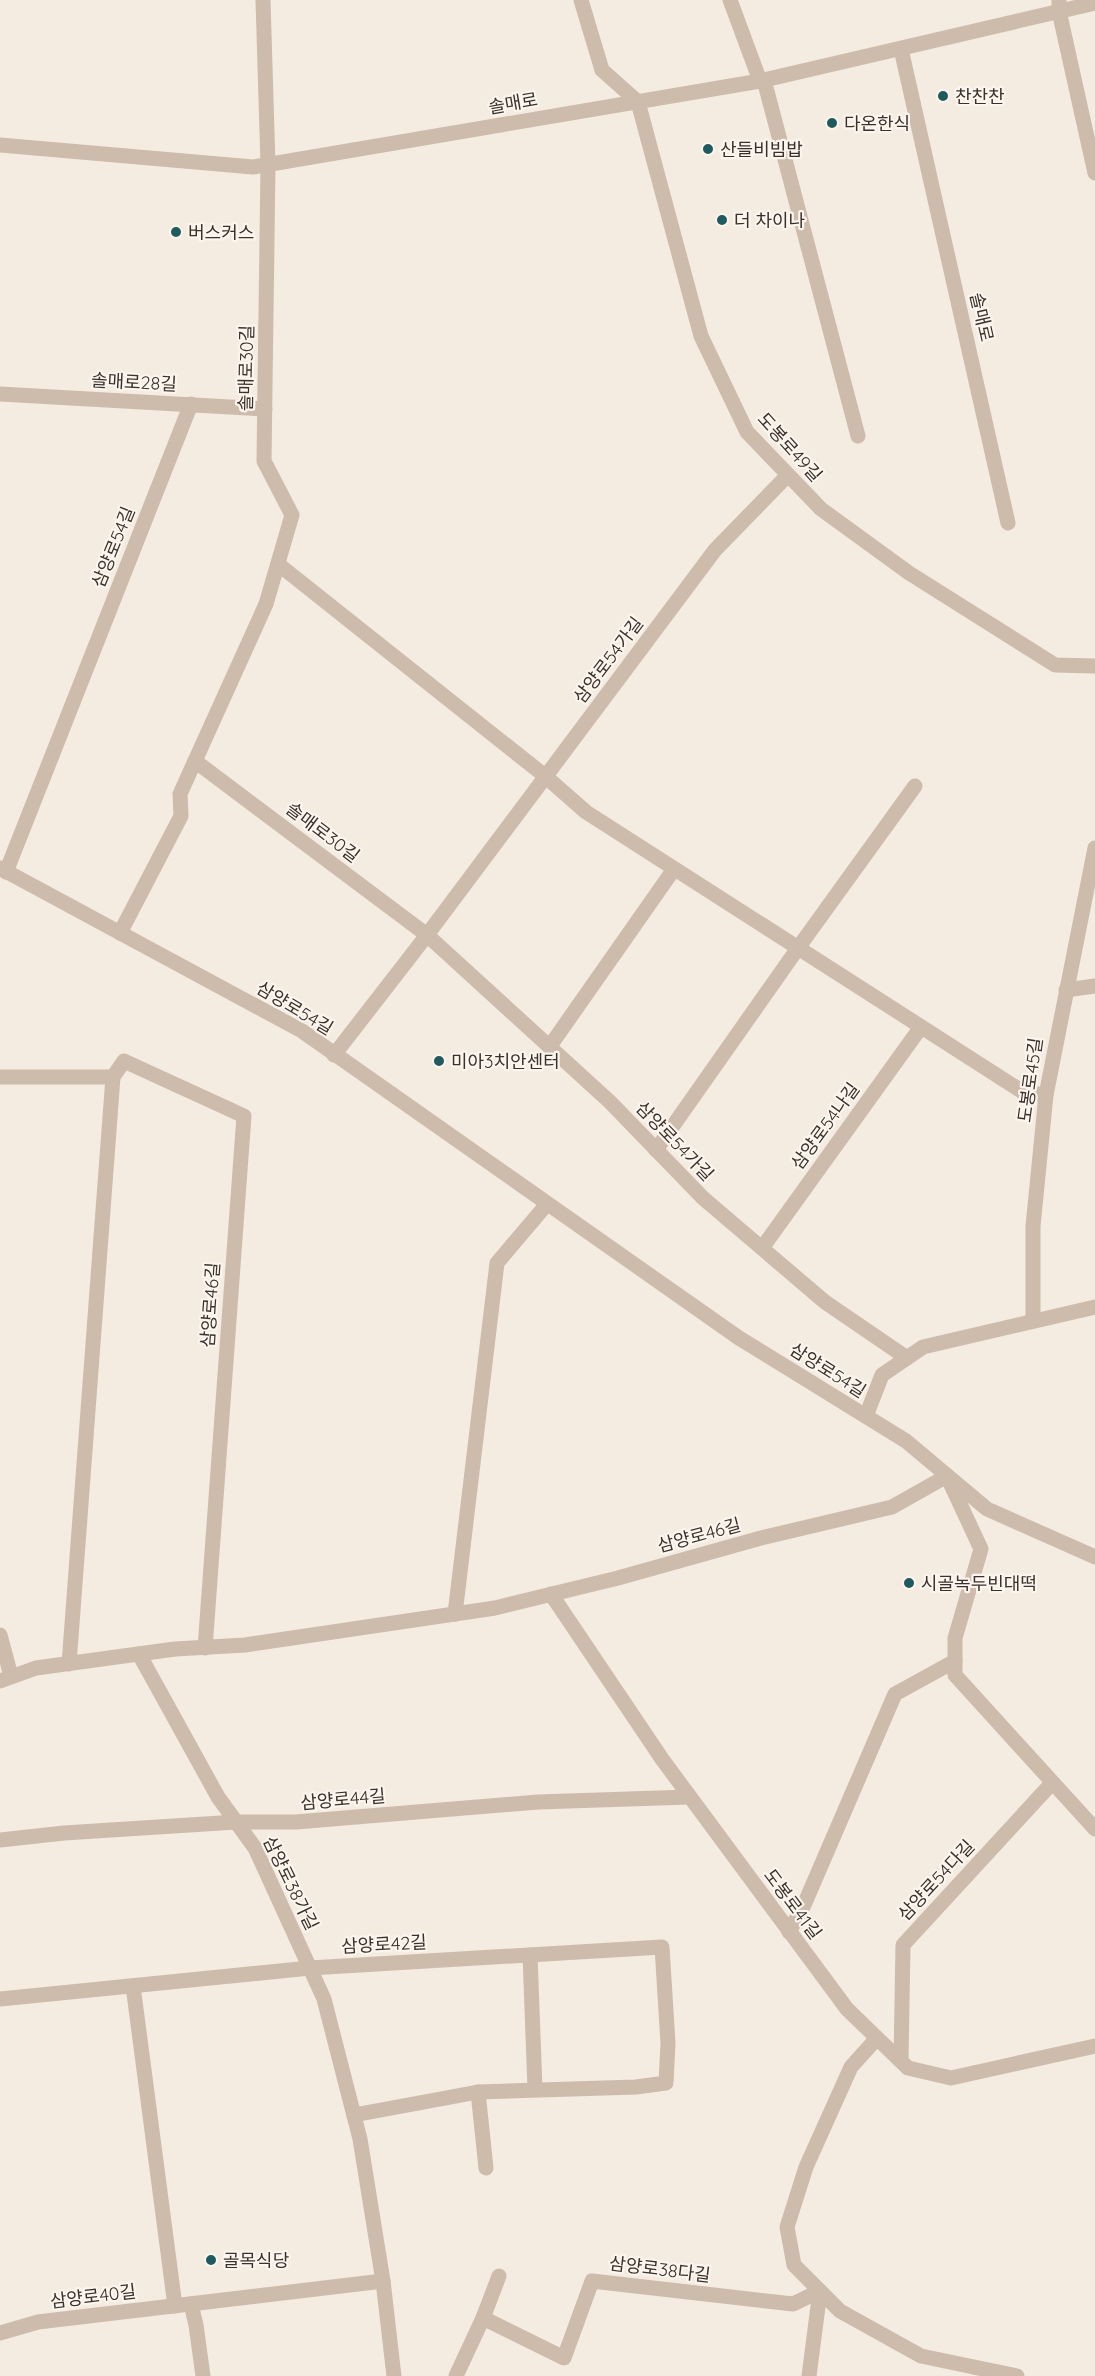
<svg xmlns="http://www.w3.org/2000/svg" width="1095" height="2376" font-family="Quicksand,'Noto Sans KR',sans-serif">
<rect width="100%" height="100%" fill="#f4ebe1"/>
<g fill="none" stroke-linecap="round" stroke-linejoin="round">
<g stroke="#cdbbac" stroke-width="15">
<path d="M581,0L602,70L638,102L701,336L747,432L821,509L909,573L1055,665L1095,666"/>
<path d="M730,0L760,81"/>
<path d="M1059,0V11L1095,173"/>
<path d="M901,49L1008,523"/>
<path d="M764,80L858,436"/>
<path d="M0,145L253,167L760,81L1095,3"/>
<path d="M0,394L265,409"/>
<path d="M278,564L545,776L586,812L1023,1092L1046,1095"/>
<path d="M195,761L427,935L610,1102L703,1198L825,1302L907,1358"/>
<path d="M0,868L302,1031L739,1338L906,1441L987,1509L1095,1557"/>
<path d="M6,872L191,404"/>
<path d="M120,933L181,816L180,794L266,604L292,515L264,461L268,165L263,0"/>
<path d="M1066,990L1095,986"/>
<path d="M550,1046L674,869"/>
<path d="M334,1055L427,935L715,550L788,475"/>
<path d="M0,1077H113"/>
<path d="M656,1150L798,948L915,786"/>
<path d="M762,1248L921,1027"/>
<path d="M1033,1321V1226L1046,1095L1095,848"/>
<path d="M866,1416L882,1375L923,1347L1095,1307"/>
<path d="M551,1594L662,1759L847,2009L908,2068L951,2078L1095,2046"/>
<path d="M455,1614L497,1263L547,1204"/>
<path d="M0,1635L11,1676"/>
<path d="M139,1654L218,1797L255,1848L324,1999L360,2139L383,2281L394,2376"/>
<path d="M69,1664L113,1077L124,1061L244,1116L205,1648"/>
<path d="M0,1681L36,1668L175,1649L245,1645L495,1608L618,1578L761,1538L892,1507L947,1476L981,1549L955,1638V1675L1095,1829"/>
<path d="M0,1840L64,1833L236,1822H296L538,1802L689,1797"/>
<path d="M789,1932L804,1905L895,1694L955,1661"/>
<path d="M530,1955L535,2089"/>
<path d="M133,1986L175,2306"/>
<path d="M0,1999L310,1968L662,1947L668,2043L666,2083L636,2087L478,2092L354,2115"/>
<path d="M877,2038L851,2067L806,2167L787,2227L794,2265L840,2311L921,2356L1017,2376"/>
<path d="M901,2061L903,1945L1052,1783"/>
<path d="M478,2092L486,2168"/>
<path d="M191,2304L196,2325L203,2376"/>
<path d="M483,2318L499,2276"/>
<path d="M0,2333L38,2322L383,2281"/>
<path d="M456,2376L483,2318L564,2358L592,2281L793,2304L820,2291"/>
<path d="M809,2376L820,2291"/>
</g>
</g>
<g fill="#1f5a5e" stroke="#fbf5ee" stroke-width="2">
<circle cx="943" cy="96" r="6"/>
<circle cx="832" cy="123" r="6"/>
<circle cx="708" cy="149" r="6"/>
<circle cx="722" cy="220" r="6"/>
<circle cx="176" cy="232" r="6"/>
<circle cx="439" cy="1061" r="6"/>
<circle cx="909" cy="1583" r="6"/>
<circle cx="211" cy="2260" r="6"/>
</g>
<g text-anchor="middle" dominant-baseline="central" stroke-width="4.5" stroke-linejoin="round" paint-order="stroke">
<g font-size="18" fill="#3b302b" stroke="#fbf5ee" text-anchor="start">
<text x="955" y="96">찬찬찬</text>
<text x="844" y="123">다온한식</text>
<text x="720" y="149">산들비빔밥</text>
<text x="734" y="220">더 차이나</text>
<text x="188" y="232">버스커스</text>
<text x="451" y="1061">미아3치안센터</text>
<text x="921" y="1583">시골녹두빈대떡</text>
<text x="223" y="2260">골목식당</text>
</g>
<g font-size="18" fill="#3b302b" stroke="#fbf5ee">
<text transform="translate(513 103) rotate(-10)">솔매로</text>
<text transform="translate(982 317) rotate(77)">솔매로</text>
<text transform="translate(246 368) rotate(-89)">솔매로30길</text>
<text transform="translate(134 382) rotate(3)">솔매로28길</text>
<text transform="translate(790 447) rotate(48)">도봉로49길</text>
<text transform="translate(113 547) rotate(-68)">삼양로54길</text>
<text transform="translate(608 660) rotate(-53)">삼양로54가길</text>
<text transform="translate(323 832) rotate(37)">솔매로30길</text>
<text transform="translate(295 1008) rotate(31)">삼양로54길</text>
<text transform="translate(1030 1080) rotate(-82)">도봉로45길</text>
<text transform="translate(825 1126) rotate(-54)">삼양로54나길</text>
<text transform="translate(675 1141) rotate(46)">삼양로54가길</text>
<text transform="translate(210 1305) rotate(-86)">삼양로46길</text>
<text transform="translate(828 1370) rotate(32)">삼양로54길</text>
<text transform="translate(699 1535) rotate(-15)">삼양로46길</text>
<text transform="translate(343 1799) rotate(-5)">삼양로44길</text>
<text transform="translate(936 1880) rotate(-47)">삼양로54다길</text>
<text transform="translate(291 1883) rotate(64)">삼양로38가길</text>
<text transform="translate(793 1904) rotate(53)">도봉로41길</text>
<text transform="translate(384 1944) rotate(-3)">삼양로42길</text>
<text transform="translate(660 2269) rotate(7)">삼양로38다길</text>
<text transform="translate(93 2296) rotate(-7)">삼양로40길</text>
</g>
</g>
</svg>
